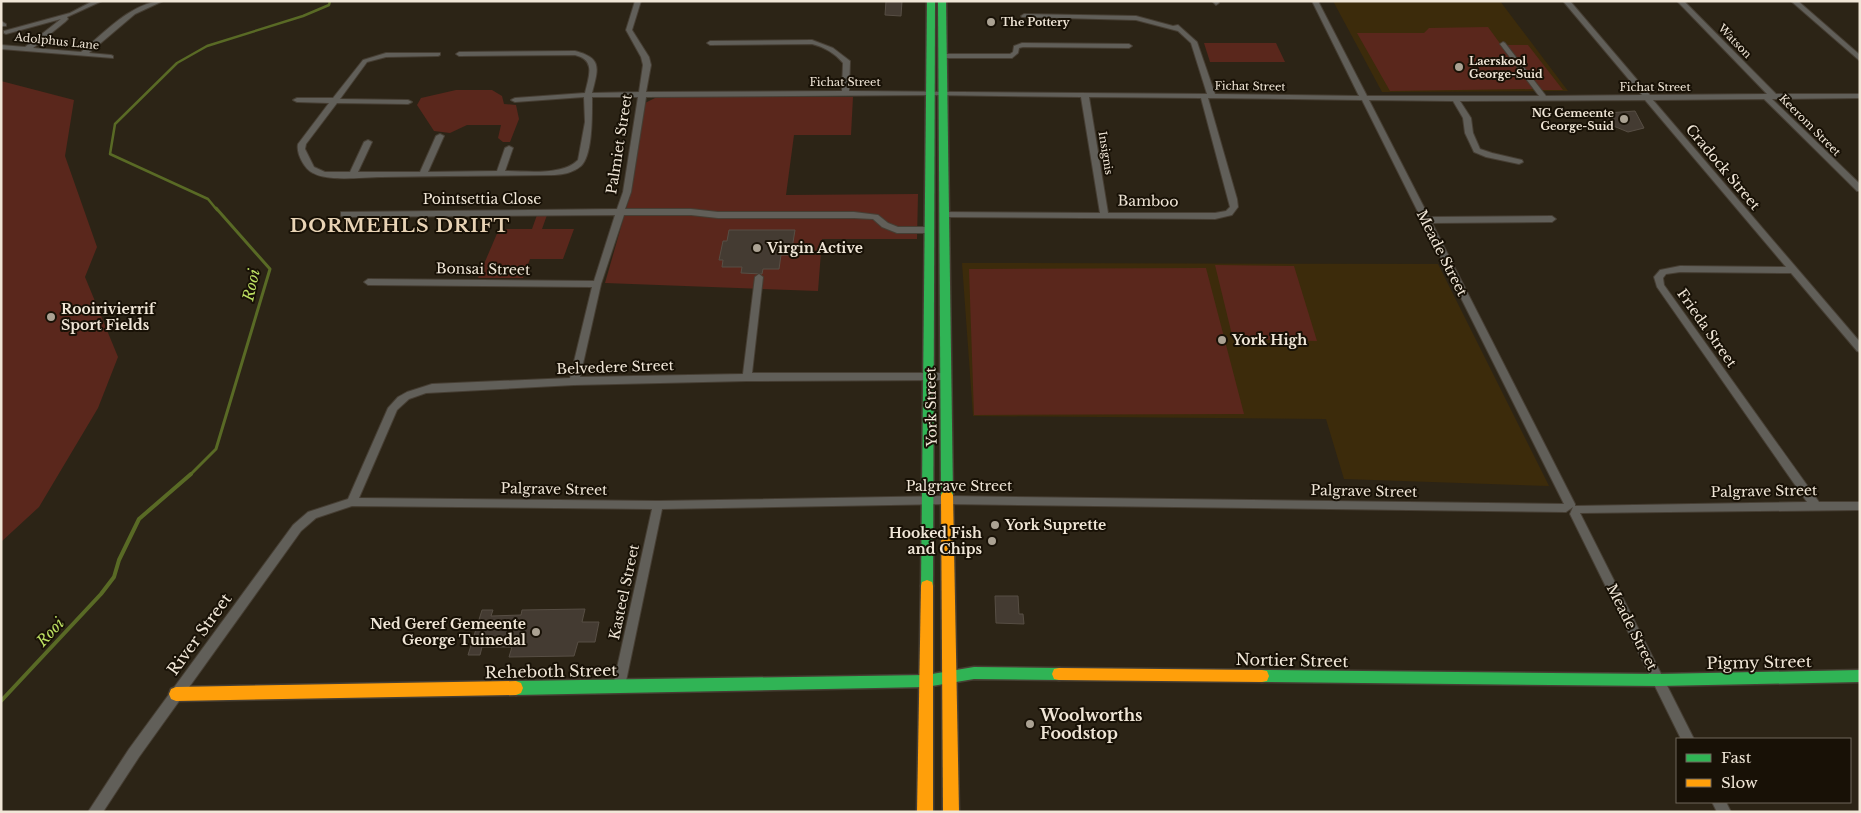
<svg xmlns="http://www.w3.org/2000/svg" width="1861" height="813" font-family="'Libre Baskerville',serif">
<rect width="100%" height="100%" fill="#2c2416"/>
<g fill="#3c2b0b">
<path d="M1333,1H1500L1568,91L1382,92Z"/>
<path d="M962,263L1438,264L1549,486L1344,479L1326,419L973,416Z"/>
</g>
<g fill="#5a271c">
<path d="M1488,27L1533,89L1390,91L1357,33H1424L1429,28Z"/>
<path d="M1204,43H1276L1285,62H1210Z"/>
<path d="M1506,45H1528L1563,90H1541Z"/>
<path d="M1,81L74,100L65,156L97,247L85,277L118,357L98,408L39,507L1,542Z"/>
<path d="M456,90H492L502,96L504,104L516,105L519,119L510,142H503L498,138L501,125H467L450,133L434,131L417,105L421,98Z"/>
<path d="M657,97H853L851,135H794L786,195L918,194L917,239H822L818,291L605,283L631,192L645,103Z"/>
<path d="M537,215H547L542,229H574L563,259H530L523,278H478L499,229H532Z"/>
<path d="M1215,265L1294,266L1317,341L1233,339Z"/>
<path d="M1206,268L1244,414L974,415L969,269Z"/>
</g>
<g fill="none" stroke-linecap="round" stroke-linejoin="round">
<path stroke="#596a25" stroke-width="2.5" d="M217,210L208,199L110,154L115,124L177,63L207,46L303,16L329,5L330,1"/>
<path stroke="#596a25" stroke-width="3" d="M190,475L216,449L270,269L216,208"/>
<path stroke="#596a25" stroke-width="4" d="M1,701L101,594L114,577L119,560L139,519L191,474"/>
</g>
<g fill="#443b32" stroke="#574e44">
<path d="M886,1H902L901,16L885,15Z"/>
<path d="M1635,111L1644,128L1628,132L1611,125L1607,113Z"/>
<path d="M729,230H795L791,255H781L779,269H763L762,274L741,273L742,267H722L723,260H719L723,241H727Z"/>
<path d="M995,596H1018L1019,614H1023L1024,624L996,623Z"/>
<path d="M585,609L582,622H599L595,642H578L574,656L509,657L512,647H482L480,655H468L482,610H493L491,616L521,615L522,610Z"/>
</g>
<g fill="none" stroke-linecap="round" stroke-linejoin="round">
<g stroke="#463e33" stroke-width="2">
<g id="street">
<path d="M93,1H102L67,17L68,19L65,22L33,48L81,52C103,34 133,1 163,1L135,14L89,53L111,55L113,56V58L1,49V45L25,47L61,19L6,34L4,33V31L70,13Z"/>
<path d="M635,1H641L632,30L649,57L651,65L646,92L842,91L843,63C835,53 824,47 812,44L710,45L707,43L710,41L812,40L833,48L850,61L849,91L1207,94L1191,43L1178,31L1136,20L1022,17L1021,16L1024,14L1136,16L1173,26L1178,25L1197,42L1215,94L1359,96L1312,1H1318L1367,96H1539L1500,44L1503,42L1505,43L1546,96L1642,95L1563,1H1570L1650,95L1767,94L1677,1H1684L1776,94H1860V98L1772,99L1860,184V191H1857L1764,99L1653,100L1860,342V352L1857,351L1791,273L1680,272L1666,274L1663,278L1664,285L1819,502H1860V510L1580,513L1694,739H1681L1570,514L1573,507L1566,512L947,504L662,509L625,686L623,690L619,692L615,690L613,686L652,509L352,506L316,518L301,531L139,757L103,812H88L129,749L293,525L308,512L348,499L388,408L398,397L407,392L432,384L570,378L592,287L368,285L364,282L368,279L594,281L615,215L344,217L341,216V212L617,209L623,192L638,97H592C592,113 593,155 581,166C573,173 561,175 551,175C494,176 438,176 381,177C363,177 329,182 313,173C304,169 296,153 298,144L329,103L297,102L293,100L297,98H333L363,60L386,53H440V55L438,56L386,57L367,62L340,99L408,100L412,102L408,104L337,103L306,144L305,149L314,167L325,172H350L364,142L368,140L372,142L358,172H420L436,136L440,134L444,136L428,172L497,171L505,148L509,146L513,148L505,171C526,171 563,176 578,160L585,122L584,97L515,102L511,100L515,98L585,93C589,76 596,60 575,55L459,56L456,54L459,52L575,51C603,58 598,69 592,93L639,92L643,65L641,57L626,30ZM930,95L1081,97L1100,213L941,212V216L944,217L1215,219L1232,215L1238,207L1237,199L1208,98L1362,100L1564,504L947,496L658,501L359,498L397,410L409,399L426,393L574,385L747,381L949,380L951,377L946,373H752L763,277L759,274L755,277L743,374L580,377L601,284L624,215H691L718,218H854L873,219L882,227L897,233H929L933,230L929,227H898L888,223L878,215L854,212H718L691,209H625L631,192L646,97ZM1089,97L1201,98L1230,207L1226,211L1215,213H1108ZM1369,100L1453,101L1463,118L1465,133L1474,152L1486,157L1519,164L1523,162L1522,160L1492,153L1480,149L1473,133L1471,118L1460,101L1645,100L1786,267L1680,266L1660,270L1654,277L1657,287L1807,502L1575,506V504L1432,223L1552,222L1556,219L1552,216L1429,217Z"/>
<path d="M1212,1H1218L1219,3L1216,5Z"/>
<path d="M1791,1H1798L1860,55V61Z"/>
<path d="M1,21L6,24V26H1Z"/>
<path d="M1022,43L1129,44L1132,46L1129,48L1023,47L1019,48L1018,53L1012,58H943L939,56L943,54H1010L1013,52L1014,46Z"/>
<path d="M1712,802H1726L1731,812H1717Z"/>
</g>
</g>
<g stroke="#463e33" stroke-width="3">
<g id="fast">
<path d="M927,1H935L933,586L932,590L927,592L922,590L921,586Z"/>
<path d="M938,1H946L953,495L951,498L947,500L943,498L941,495Z"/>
<path d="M974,667L1059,668L1064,669L1066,674L1064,679L1059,680L974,679L926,687L516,695L511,693L509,688L511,683L516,681L926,675Z"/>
<path d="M1262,670L1659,674L1860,670V682L1659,686L1262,682L1257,681L1255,676L1257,671Z"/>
</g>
</g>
<g stroke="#463e33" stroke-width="3">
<g id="slow">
<path d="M947,490L951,492L953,495L959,812H943L941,495L943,492Z"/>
<path d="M927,580L932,582L933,586V812H917L921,586L922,582Z"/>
<path d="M1059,668L1262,670L1267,671L1269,676L1267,681L1262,682L1059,680L1054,679L1052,674L1054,669Z"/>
<path d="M516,681L521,683L523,688L521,693L516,695L176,701L171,699L169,694L171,689L176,687Z"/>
</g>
</g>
<use href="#street" fill="#615f59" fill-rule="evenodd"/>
<use href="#fast" fill="#30b455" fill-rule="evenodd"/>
<use href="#slow" fill="#ff9f0a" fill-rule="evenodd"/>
</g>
<g fill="#aba293" stroke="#181106" stroke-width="2">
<circle cx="991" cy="22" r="5"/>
<circle cx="1459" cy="67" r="5"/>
<circle cx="1624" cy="119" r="5"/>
<circle cx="757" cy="248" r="5"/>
<circle cx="51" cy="317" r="5"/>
<circle cx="1222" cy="340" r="5"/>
<circle cx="995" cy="525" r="5"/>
<circle cx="992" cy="541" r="5"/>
<circle cx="536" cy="632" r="5"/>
<circle cx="1030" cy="724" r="5"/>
</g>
<g text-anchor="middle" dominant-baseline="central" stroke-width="4" stroke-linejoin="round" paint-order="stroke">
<g font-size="11" font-weight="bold" fill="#f0e6d7" stroke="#181106" text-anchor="start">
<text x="1001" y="22">The Pottery</text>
<text x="1469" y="61">Laerskool<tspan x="1469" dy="13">George-Suid</tspan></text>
<text x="1614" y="113" text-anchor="end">NG Gemeente<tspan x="1614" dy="13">George-Suid</tspan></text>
</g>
<g font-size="11" fill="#f0e6d7" stroke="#181106">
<text transform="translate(57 41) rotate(6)">Adolphus Lane</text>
<text transform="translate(1735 41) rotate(46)">Watson</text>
<text x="845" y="82">Fichat Street</text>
<text transform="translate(1250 86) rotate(1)">Fichat Street</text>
<text x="1655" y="87">Fichat Street</text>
<text transform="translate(1810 125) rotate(45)">Keerom Street</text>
<text transform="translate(1106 153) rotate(81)">Insignis</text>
</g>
<g font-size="14" fill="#f0e6d7" stroke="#181106">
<text transform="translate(619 144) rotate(-81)">Palmiet Street</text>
<text transform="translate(1723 167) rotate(50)">Cradock Street</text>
<text x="482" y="199">Pointsettia Close</text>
<text transform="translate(1148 201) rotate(1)">Bamboo</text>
<text transform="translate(1442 253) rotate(63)">Meade Street</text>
<text transform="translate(483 269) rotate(1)">Bonsai Street</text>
<text transform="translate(1707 328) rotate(55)">Frieda Street</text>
<text transform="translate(615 367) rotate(-2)">Belvedere Street</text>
<text transform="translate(931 407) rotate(-91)">York Street</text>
<text x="959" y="486">Palgrave Street</text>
<text transform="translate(554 489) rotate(1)">Palgrave Street</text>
<text transform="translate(1364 491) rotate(1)">Palgrave Street</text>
<text transform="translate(1764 491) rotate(-1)">Palgrave Street</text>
<text transform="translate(624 592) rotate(-78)">Kasteel Street</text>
<text transform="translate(1632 627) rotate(63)">Meade Street</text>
</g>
<g font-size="14" font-weight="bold" fill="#f0e6d7" stroke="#181106" text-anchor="start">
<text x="767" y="248">Virgin Active</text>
<text x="61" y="309">Rooirivierrif<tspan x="61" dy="16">Sport Fields</tspan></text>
<text x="1232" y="340">York High</text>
<text x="1005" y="525">York Suprette</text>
<text x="982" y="533" text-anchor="end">Hooked Fish<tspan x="982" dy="16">and Chips</tspan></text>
<text x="526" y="624" text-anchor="end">Ned Geref Gemeente<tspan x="526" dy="16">George Tuinedal</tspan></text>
</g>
<g font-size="15" font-style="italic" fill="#bde062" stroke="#181106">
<text transform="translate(251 285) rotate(-78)">Rooi</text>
<text transform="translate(50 632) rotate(-47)">Rooi</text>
</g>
<g font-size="16" fill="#f0e6d7" stroke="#181106">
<text transform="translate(199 634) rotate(-54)">River Street</text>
<text transform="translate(1292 660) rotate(1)">Nortier Street</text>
<text transform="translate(1759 662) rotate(-1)">Pigmy Street</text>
<text transform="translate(551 671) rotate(-1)">Reheboth Street</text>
</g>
<g font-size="16" font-weight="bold" fill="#f0e6d7" stroke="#181106" text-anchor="start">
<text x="1040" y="715">Woolworths<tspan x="1040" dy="18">Foodstop</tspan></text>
</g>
<g font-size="19" font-weight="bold" letter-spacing="1" fill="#e8d3b5" stroke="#181106">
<text x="400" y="225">DORMEHLS DRIFT</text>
</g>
</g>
<rect width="1861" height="813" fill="none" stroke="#f0e6d7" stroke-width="5"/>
<rect x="1676" y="738" width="175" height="65" fill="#181106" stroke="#6e665a"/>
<rect x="1686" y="754" width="25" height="8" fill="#30b455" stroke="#6e665a"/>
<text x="1721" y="763" font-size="15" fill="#f0e6d7">Fast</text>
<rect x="1686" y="779" width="25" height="8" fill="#ff9f0a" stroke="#6e665a"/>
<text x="1721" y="788" font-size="15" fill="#f0e6d7">Slow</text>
</svg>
